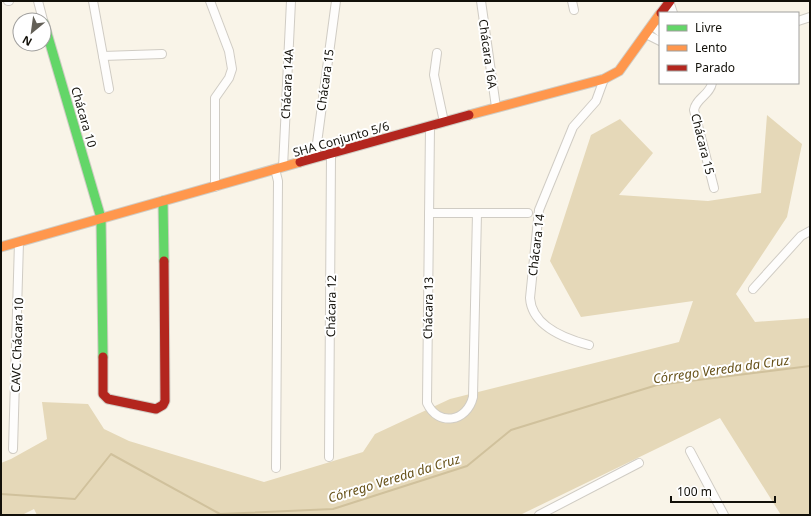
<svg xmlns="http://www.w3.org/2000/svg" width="811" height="516" font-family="'Noto Sans',sans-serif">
<rect width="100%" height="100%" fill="#f9f4e8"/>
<path fill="#e5d8b8" d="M767,115L802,144L787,217L736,294L755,322L810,318V515H781L720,418L520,515H37L34,509L22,515H1V463L11,459L47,439L42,402L88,404L104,429L129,441L264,482L363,452L375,434L450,399L679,342L693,301L581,317L550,261L591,135L620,119L653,153L619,195L708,201L761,193Z"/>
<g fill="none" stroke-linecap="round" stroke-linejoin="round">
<path stroke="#d0c19c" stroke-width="2" d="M1,494L75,499L111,454L220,514L333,509L467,466L511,430L657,385L810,366"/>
<g stroke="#d0ccc4" stroke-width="10">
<g id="street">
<path d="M8,1H9"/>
<path d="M38,1L43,20"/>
<path d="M93,1L109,89"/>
<path d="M210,1L229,51L232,69L229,78L215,98V187"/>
<path d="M481,1L496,107"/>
<path d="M572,1L574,10"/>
<path d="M669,1L673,13"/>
<path d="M798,21L810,17"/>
<path d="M652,25L660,32"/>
<path d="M646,34L660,41"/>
<path d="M437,53L434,75L444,122"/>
<path d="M103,56L162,54"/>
<path d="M712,83C710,95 696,98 694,110L714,188"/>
<path d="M430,126L427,403C438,427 467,422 473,397L477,213"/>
<path d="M315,158L336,1"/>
<path d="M283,167L291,1"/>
<path d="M275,169L278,181L276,468"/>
<path d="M429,213H528"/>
<path d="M753,289L801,236L810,231"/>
<path d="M589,345C566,339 532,327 530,298L539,210L573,127L596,101L604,79"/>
<path d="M13,449L19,242"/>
<path d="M690,451L724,515"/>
<path d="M329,457L331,154"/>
<path d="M539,515L639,463"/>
</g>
</g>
<g stroke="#d0ccc4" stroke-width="11">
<g id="fast">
<path d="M44,23L101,218L103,357"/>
<path d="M163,201L164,261"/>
</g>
</g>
<g stroke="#d0ccc4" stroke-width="11">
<g id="slow">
<path d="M469,115L604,79L619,71L660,14"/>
<path d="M1,247L300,162"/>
</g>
</g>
<g stroke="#d0ccc4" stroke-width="11">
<g id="jam">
<path d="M661,13L670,1"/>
<path d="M300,162L469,115"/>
<path d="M103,357V394L108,399L156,409L163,405L165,401L164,261"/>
</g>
</g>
<use href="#street" stroke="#fefdfc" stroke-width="8"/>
<use href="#fast" stroke="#63d668" stroke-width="9"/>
<use href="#slow" stroke="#ff974d" stroke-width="9"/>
<use href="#jam" stroke="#b3261e" stroke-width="9"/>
</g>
<g text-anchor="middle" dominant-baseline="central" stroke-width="4" stroke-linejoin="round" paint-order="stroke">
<g font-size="12" fill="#121009" stroke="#fff">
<text transform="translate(488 54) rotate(82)">Chácara 16A</text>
<text transform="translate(325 80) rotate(-82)">Chácara 15</text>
<text transform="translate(287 84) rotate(-87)">Chácara 14A</text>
<text transform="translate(84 117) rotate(74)">Chácara 10</text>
<text transform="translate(341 139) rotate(-16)">SHA Conjunto 5/6</text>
<text transform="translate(703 144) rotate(76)">Chácara 15</text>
<text transform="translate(536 245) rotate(-83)">Chácara 14</text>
<text transform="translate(331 306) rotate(-89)">Chácara 12</text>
<text transform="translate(428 308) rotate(-89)">Chácara 13</text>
<text transform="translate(17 345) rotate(-88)">CAVC Chácara 10</text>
</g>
<g font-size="13" font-style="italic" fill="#67521a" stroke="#fff">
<text transform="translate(721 369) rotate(-8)">Córrego Vereda da Cruz</text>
<text transform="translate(394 478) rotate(-17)">Córrego Vereda da Cruz</text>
</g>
</g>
<rect width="811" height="516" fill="none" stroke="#121009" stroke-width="4"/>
<rect x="659" y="12" width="140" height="72" fill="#ffffff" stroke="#a09f9d"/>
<rect x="667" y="25" width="20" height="6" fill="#63d668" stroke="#a09f9d"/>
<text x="695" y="32" font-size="12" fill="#121009">Livre</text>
<rect x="667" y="45" width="20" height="6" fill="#ff974d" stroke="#a09f9d"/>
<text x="695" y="52" font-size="12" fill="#121009">Lento</text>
<rect x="667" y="65" width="20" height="6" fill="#b3261e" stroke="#a09f9d"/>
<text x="695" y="72" font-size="12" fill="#121009">Parado</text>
<g transform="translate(32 32) rotate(209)"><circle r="19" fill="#ffffff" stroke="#a09f9d"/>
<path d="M0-3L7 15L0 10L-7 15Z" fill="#636057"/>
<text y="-6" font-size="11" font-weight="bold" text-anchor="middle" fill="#121009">N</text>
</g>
<path d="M671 496v6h104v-6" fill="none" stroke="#121009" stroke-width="2"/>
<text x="677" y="496" font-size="12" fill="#121009" stroke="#ffffff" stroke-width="3" paint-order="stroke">100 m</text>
</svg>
